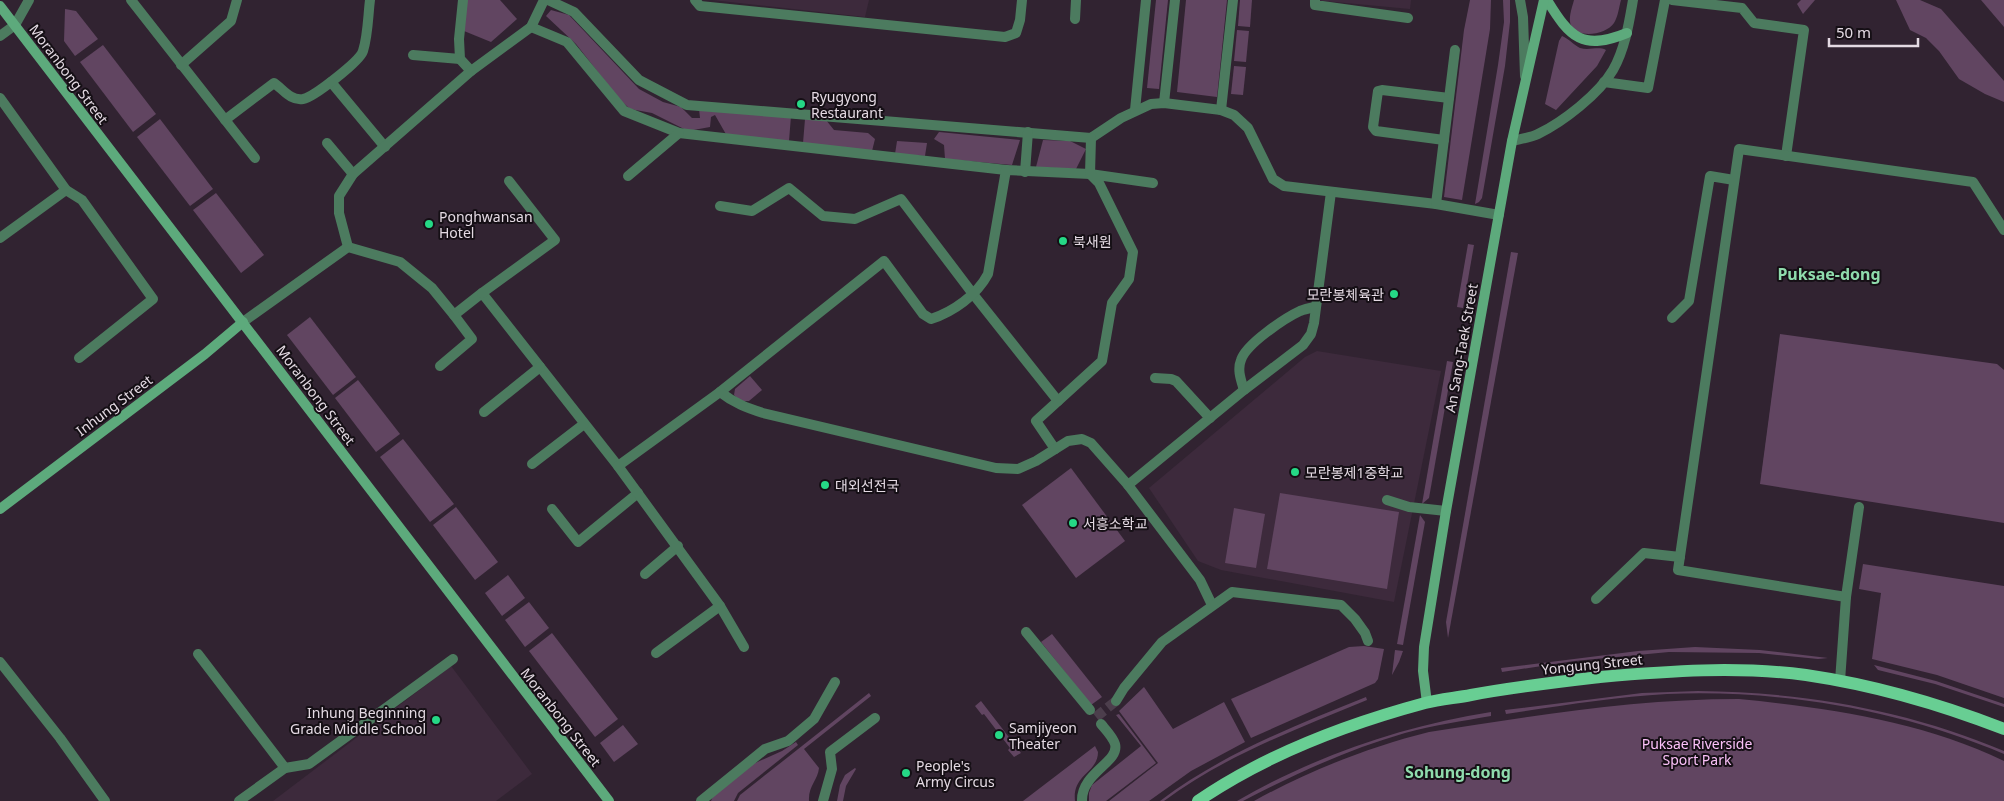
<svg xmlns="http://www.w3.org/2000/svg" width="2004" height="801" font-family="'Noto Sans','Noto Sans KR',sans-serif">
<rect width="100%" height="100%" fill="#312331"/>
<g fill="#3d2a3c">
<path d="M712,0H869L865,17Z"/>
<path d="M1314,0H1411L1410,9Z"/>
<path d="M1317,351L1441,371L1394,602L1221,570L1198,561L1149,488L1305,357Z"/>
<path d="M451,666L532,774L496,801H273Z"/>
</g>
<g fill="#614561">
<path d="M466,0H500L517,19L491,42L464,31Z"/>
<path d="M1156,0H1168L1159,89L1147,88Z"/>
<path d="M1186,0H1227L1217,97L1177,92Z"/>
<path d="M1240,0H1252L1250,27L1238,26Z"/>
<path d="M1470,0H1491L1490,29L1462,200L1444,197L1464,30Z"/>
<path d="M1503,0H1510V22L1505,66L1482,198L1479,202L1475,204L1498,65L1504,22Z"/>
<path d="M1574,0H1621C1619,7 1618,17 1614,23C1607,34 1580,39 1572,27C1567,20 1572,8 1574,0Z"/>
<path d="M1801,0H1815L1803,14L1797,4Z"/>
<path d="M1896,0H1920L1941,9L2004,81V102L1985,94L1959,79L1939,51L1926,38L1910,30Z"/>
<path d="M1981,0H2004V27Z"/>
<path d="M65,9L76,11L98,39L75,56L64,41Z"/>
<path d="M551,10L569,15L639,89L663,102L681,107L692,118H700L699,109L791,116L789,141L727,136L715,115L711,117L710,127L688,131L652,113L630,109L619,99L576,44L546,16Z"/>
<path d="M1237,30L1249,31L1246,62L1234,61Z"/>
<path d="M1562,36C1569,39 1574,45 1580,48C1589,51 1598,46 1606,50L1597,66L1556,110L1545,104L1559,41Z"/>
<path d="M103,45L156,114L133,132L80,62Z"/>
<path d="M1234,66L1246,67L1243,95L1231,94Z"/>
<path d="M160,119L213,189L190,206L137,137Z"/>
<path d="M805,119L826,120L834,130L868,133L875,139L872,151L803,143Z"/>
<path d="M939,132L1020,140L1012,165L945,159L944,145L934,139Z"/>
<path d="M1043,140L1070,141L1086,149L1076,169L1036,167Z"/>
<path d="M897,141L927,143L925,156L895,154Z"/>
<path d="M216,193L264,255L241,273L193,210Z"/>
<path d="M1468,244L1474,245L1463,308L1457,307Z"/>
<path d="M1511,252L1518,253L1448,638L1446,622Z"/>
<path d="M310,317L356,377L333,395L287,335Z"/>
<path d="M1780,334L1997,364L2004,370V523L1760,484Z"/>
<path d="M1447,361L1453,362L1429,498L1422,504Z"/>
<path d="M750,376L762,390L749,401H740L734,395L735,389Z"/>
<path d="M358,380L400,434L376,452L335,398Z"/>
<path d="M403,439L454,504L430,522L380,457Z"/>
<path d="M1071,468L1125,541L1076,578L1022,505Z"/>
<path d="M1280,493L1399,512L1387,589L1267,569Z"/>
<path d="M456,507L498,562L475,580L433,525Z"/>
<path d="M1234,508L1265,514L1256,568L1225,563Z"/>
<path d="M1420,515L1425,522L1403,645L1397,644Z"/>
<path d="M1863,564L2004,586V698L1937,675L1872,659L1881,593L1859,589Z"/>
<path d="M508,575L525,598L502,616L485,593Z"/>
<path d="M529,602L549,628L525,647L505,620Z"/>
<path d="M552,633L618,719L595,737L529,651Z"/>
<path d="M1052,634L1102,697L1091,705L1041,642Z"/>
<path d="M1364,646L1384,649L1378,679L1375,683L1251,738L1231,699L1349,647Z"/>
<path d="M1695,647L1760,650L1828,658L1818,659L1759,653L1669,652L1574,661L1502,672L1501,668L1638,651Z"/>
<path d="M1395,650L1403,651L1399,662L1392,675Z"/>
<path d="M1874,665L1936,681L2004,704V707L1935,684L1878,670Z"/>
<path d="M1144,687L1173,729L1224,702L1245,742L1191,771L1149,801H1109L1158,763L1119,711Z"/>
<path d="M1698,691C1803,692 1907,710 2004,751V754C1902,710 1779,689 1667,694C1614,697 1559,706 1506,714L1505,710L1642,693Z"/>
<path d="M869,693L871,696L804,749L819,768C818,780 808,786 809,801H737L740,795Z"/>
<path d="M1366,697L1367,700C1297,729 1226,755 1164,801H1160C1222,754 1294,726 1366,697Z"/>
<path d="M1739,699C1829,708 1921,721 2004,761V801H1254C1308,771 1369,747 1429,732C1532,716 1634,699 1739,699Z"/>
<path d="M981,701L1021,753L1014,757L1008,750L1010,748L984,714L982,715L975,706Z"/>
<path d="M1491,712V716C1463,721 1433,725 1405,733C1349,749 1295,774 1243,801H1237C1315,756 1402,726 1491,712Z"/>
<path d="M1119,714L1156,763L1106,801H1089V793L1092,785L1141,746L1116,715Z"/>
<path d="M623,725L638,744L614,762L600,743Z"/>
<path d="M796,742L798,745L738,793L734,801H711L713,796L753,764L782,751Z"/>
<path d="M1095,746L1098,752C1098,773 1072,774 1075,801H1023Z"/>
<path d="M855,768L856,769L846,786L843,801H837L840,785L845,775Z"/>
</g>
<g fill="none" stroke-linecap="round" stroke-linejoin="round">
<path stroke="#4c3e4c" stroke-width="10" stroke-dasharray="10 5" stroke-linecap="butt" d="M1096,717L1116,701"/>
<g stroke="#4c7b5f" stroke-width="10">
<path d="M131,0L255,158"/>
<path d="M463,0L459,39L460,59L471,71"/>
<path d="M548,0L574,12L639,80L687,105L1091,138L1121,118L1151,104L1164,103L1221,110L1234,115L1248,128L1273,179L1284,186L1436,204L1499,215"/>
<path d="M695,0L700,6L1005,37L1016,33L1020,20L1022,0"/>
<path d="M1315,0V5L1408,18"/>
<path d="M1520,0L1523,17L1525,76"/>
<path d="M1672,0L1742,8L1754,23L1804,30L1786,156"/>
<path d="M1075,19L1076,0"/>
<path d="M15,25L29,0"/>
<path d="M531,27L567,42L624,111L679,133L1006,170"/>
<path d="M413,55L460,59"/>
<path d="M181,65L231,21L237,0"/>
<path d="M331,82L385,147"/>
<path d="M1604,82L1648,88L1665,0"/>
<path d="M0,98L66,190L82,200L153,299L79,358"/>
<path d="M1164,103L1175,0"/>
<path d="M1135,110L1146,0"/>
<path d="M1221,110L1233,0"/>
<path d="M225,120L274,83C283,89 290,101 303,99C314,97 360,61 363,51C368,35 368,16 370,0"/>
<path d="M1444,140L1376,131L1373,127L1378,91L1382,90L1449,98"/>
<path d="M1512,141C1520,139 1530,138 1538,134C1563,122 1599,94 1613,70C1625,49 1629,23 1633,0"/>
<path d="M327,143L353,174"/>
<path d="M1025,172L1028,132"/>
<path d="M628,176L679,133"/>
<path d="M1436,204L1455,50"/>
<path d="M720,206L752,211L789,188L823,216L855,219L901,199L973,294L1058,401"/>
<path d="M0,238L66,190"/>
<path d="M348,247L400,262L432,288L454,315L482,293L618,466"/>
<path d="M482,293L555,240L509,181"/>
<path d="M1672,318L1689,301L1710,176L1734,180"/>
<path d="M243,322L348,247L339,213V196L353,174L471,71L531,27L544,0"/>
<path d="M440,366L472,339L454,315"/>
<path d="M1155,378L1171,379L1176,381L1210,418"/>
<path d="M1244,390C1241,380 1237,370 1241,360C1246,344 1285,318 1300,311C1305,309 1310,308 1315,307"/>
<path d="M720,392L884,261L923,314L931,319C953,312 977,295 988,274L1006,170L1090,174L1153,183"/>
<path d="M484,412L540,367"/>
<path d="M1055,449L1036,421L1102,361L1112,303L1129,279L1133,252L1099,183L1090,174L1091,138"/>
<path d="M532,464L584,424"/>
<path d="M1128,485L1244,390L1303,345L1311,334L1314,323L1331,192"/>
<path d="M1387,500L1409,507L1446,511"/>
<path d="M552,509L578,542L638,493"/>
<path d="M645,574L678,546"/>
<path d="M1846,597L1678,570L1739,149L1973,182L2004,230"/>
<path d="M1596,599L1644,553L1680,557"/>
<path d="M1026,632L1090,710"/>
<path d="M744,647L720,606L618,466L720,392C734,403 747,408 763,413L996,468L1018,469L1036,461L1068,441L1082,439L1091,443L1128,485L1200,580L1212,605"/>
<path d="M656,653L720,606"/>
<path d="M198,654L285,768L309,764L453,659"/>
<path d="M1840,681L1846,597L1859,507"/>
<path d="M1116,701L1124,688L1162,642L1232,592L1341,605L1355,619L1365,633L1368,641"/>
<path d="M701,801L765,749L788,741L814,719L835,682"/>
<path d="M823,801L832,769L830,752L875,718"/>
<path d="M1082,801C1081,773 1120,762 1115,744C1113,737 1106,730 1101,724"/>
</g>
<g stroke="#4c7b5f" stroke-width="10">
<path d="M0,36L15,25"/>
<path d="M0,662L60,738L105,801"/>
<path d="M239,801L285,768"/>
</g>
<g stroke="#5daa7c" stroke-width="10">
<path d="M1547,0C1570,38 1583,51 1627,33"/>
<path d="M0,6L609,801"/>
<path d="M0,509L205,354L243,322"/>
<path d="M1427,703L1423,671L1424,647L1446,511L1512,141L1544,0"/>
</g>
<path stroke="#68ce93" stroke-width="12" d="M1198,801C1265,755 1347,724 1425,703C1440,699 1456,698 1471,695C1513,687 1557,682 1600,677C1669,671 1737,666 1806,675C1874,685 1940,704 2004,729"/>
</g>
<g fill="#25d886" stroke="#150f15" stroke-width="2">
<circle cx="801" cy="104" r="5"/>
<circle cx="429" cy="224" r="5"/>
<circle cx="1063" cy="241" r="5"/>
<circle cx="1394" cy="294" r="5"/>
<circle cx="1295" cy="472" r="5"/>
<circle cx="825" cy="485" r="5"/>
<circle cx="1073" cy="523" r="5"/>
<circle cx="436" cy="720" r="5"/>
<circle cx="999" cy="735" r="5"/>
<circle cx="906" cy="773" r="5"/>
</g>
<g text-anchor="middle" dominant-baseline="central" stroke-width="4" stroke-linejoin="round" paint-order="stroke">
<g font-size="14" fill="#e4dae3" stroke="#150f15">
<text transform="translate(69 74) rotate(53)">Moranbong Street</text>
<text transform="translate(1461 348) rotate(-80)">An Sang-Taek Street</text>
<text transform="translate(316 395) rotate(53)">Moranbong Street</text>
<text transform="translate(114 405) rotate(-37)">Inhung Street</text>
<text transform="translate(1592 664) rotate(-6)">Yongung Street</text>
<text transform="translate(561 717) rotate(52)">Moranbong Street</text>
</g>
<g font-size="14" fill="#e4dae3" stroke="#150f15" text-anchor="start">
<text x="811" y="96">Ryugyong<tspan x="811" dy="16">Restaurant</tspan></text>
<text x="439" y="216">Ponghwansan<tspan x="439" dy="16">Hotel</tspan></text>
<text x="1073" y="241">북새원</text>
<text x="1384" y="294" text-anchor="end">모란봉체육관</text>
<text x="1305" y="472">모란봉제1중학교</text>
<text x="835" y="485">대외선전국</text>
<text x="1083" y="523">서흥소학교</text>
<text x="426" y="712" text-anchor="end">Inhung Beginning<tspan x="426" dy="16">Grade Middle School</tspan></text>
<text x="1009" y="727">Samjiyeon<tspan x="1009" dy="16">Theater</tspan></text>
<text x="916" y="765">People's<tspan x="916" dy="16">Army Circus</tspan></text>
</g>
<g font-size="14" fill="#fbc1f9" stroke="#150f15">
<text x="1697" y="743">Puksae Riverside<tspan x="1697" dy="16">Sport Park</tspan></text>
</g>
<g font-size="16" font-weight="bold" fill="#8fdbac" stroke="#150f15">
<text x="1829" y="274">Puksae-dong</text>
<text x="1458" y="772">Sohung-dong</text>
</g>
</g>
<path d="M1829 38v8h89v-8" fill="none" stroke="#e4dae3" stroke-width="2.5"/>
<text x="1836" y="38" font-size="15" fill="#e4dae3" stroke="#150f15" stroke-width="4" paint-order="stroke">50 m</text>
</svg>
